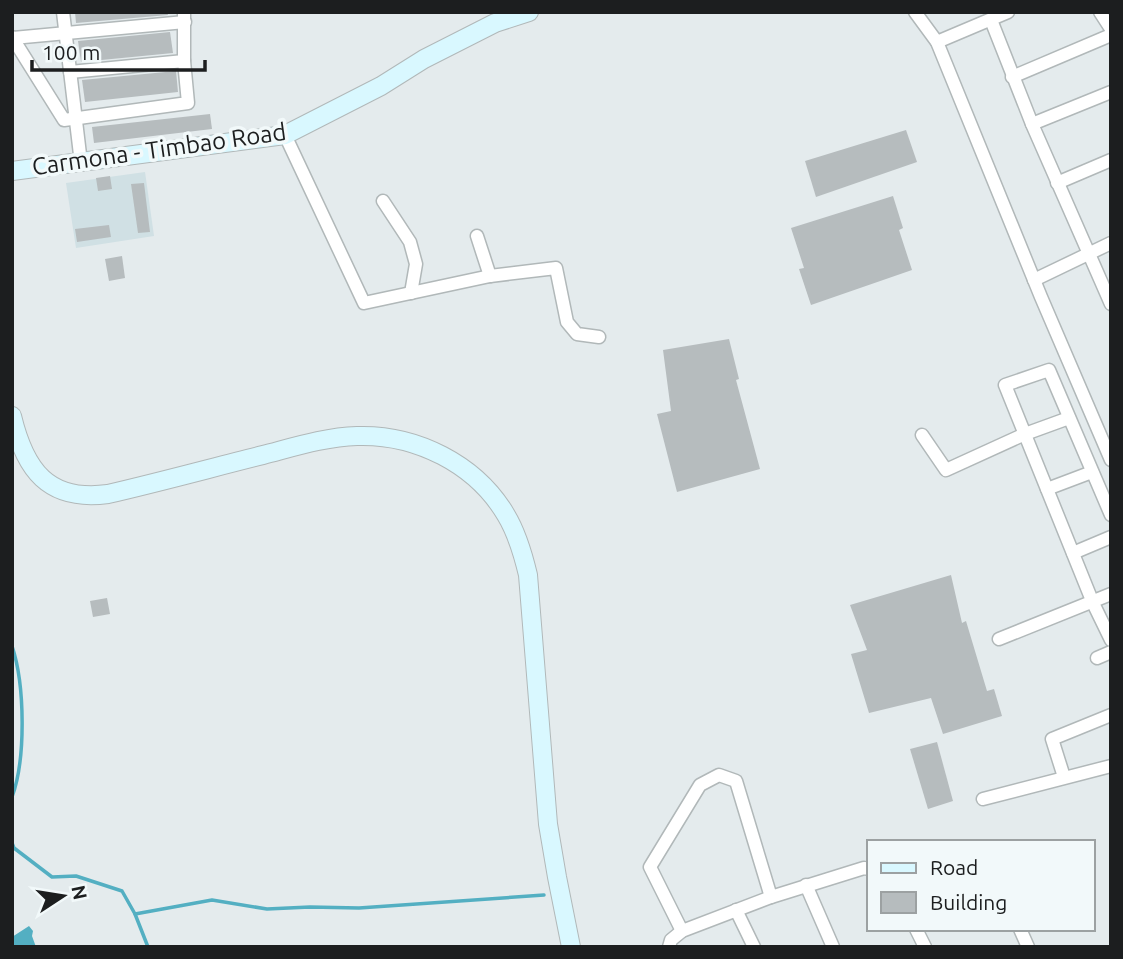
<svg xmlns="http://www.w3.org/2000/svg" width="1123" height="959" font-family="Ubuntu,sans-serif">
<rect width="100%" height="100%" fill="#e4ebed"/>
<path fill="#d0e0e4" d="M145,172L154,236L76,248L66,183Z"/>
<path fill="#53afc2" d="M29,926L33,931L32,936L36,947H14L12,937Z"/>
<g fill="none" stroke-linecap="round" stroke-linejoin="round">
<g stroke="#53afc2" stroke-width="3.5">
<path d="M12,646C25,685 26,759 12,797"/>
<path d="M12,843L14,848L52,877L76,876L122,891L135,914L148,947"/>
<path d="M135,914L212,900L267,909L310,907L359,908L544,895"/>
</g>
</g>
<g fill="#b6bcbe">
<path d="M75,12H167L168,15L76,23Z"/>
<path d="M170,32L173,53L81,62L78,41Z"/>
<path d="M176,71L178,92L85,102L82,80Z"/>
<path d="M210,114L212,129L94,143L92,127Z"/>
<path d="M906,130L917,162L816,197L805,161Z"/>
<path d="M110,176L112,189L98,191L96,178Z"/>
<path d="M144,183L150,232L138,233L131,184Z"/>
<path d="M893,196L903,228L899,230L912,270L811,305L799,269L804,268L791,228Z"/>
<path d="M109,225L111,237L77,242L75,229Z"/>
<path d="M122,256L125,278L109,281L105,259Z"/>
<path d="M729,339L739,379L736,380L760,469L677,492L657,414L671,411L663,350Z"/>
<path d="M951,575L962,623L966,621L987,691L994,689L1002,716L943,734L931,698L869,713L851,654L867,650L850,605Z"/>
<path d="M107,598L110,614L93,617L90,601Z"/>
<path d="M937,742L953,801L928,809L910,749Z"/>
</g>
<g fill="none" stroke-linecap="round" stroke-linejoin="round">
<g stroke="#b1b8b9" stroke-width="15">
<g id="minor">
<path d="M63,12L81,163"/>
<path d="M915,12L937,42L1041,297L1111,460"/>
<path d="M1100,12L1111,29"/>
<path d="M991,20L1032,124L1111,304"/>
<path d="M12,37L64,120L188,103L184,61V12"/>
<path d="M13,38L185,22"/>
<path d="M937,42L1008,12"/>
<path d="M70,72L184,61"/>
<path d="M1012,77L1111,35"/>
<path d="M1032,124L1111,92"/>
<path d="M285,135L364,303L490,276L556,268L567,322L577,334L599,337"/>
<path d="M1057,183L1111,160"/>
<path d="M383,201L410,242L416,264L411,293"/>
<path d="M477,236L490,276"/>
<path d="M1034,280L1111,243"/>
<path d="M922,435L946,470L1025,434L1069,418"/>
<path d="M1047,489L1092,472"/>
<path d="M1111,515L1049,370L1005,385L1093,603L1111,640"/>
<path d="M1073,553L1111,537"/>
<path d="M999,639L1111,594"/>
<path d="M1097,658L1111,652"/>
<path d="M1064,777L1052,739L1111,715"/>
<path d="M983,799L1111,766"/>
<path d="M806,885L833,947"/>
<path d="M736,910L754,947"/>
<path d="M916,929L925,947"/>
<path d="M1020,929L1028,947"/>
<path d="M682,931L650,867L700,785L719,775L736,781L771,897"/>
<path d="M669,947L671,940L682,931L771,897L864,868L869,869"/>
</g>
</g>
<g stroke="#b1b8b9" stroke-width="20">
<g id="secondary">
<path d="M12,171L285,135L381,86L424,59L495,23L529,12"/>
<path d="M12,416C25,470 48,502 108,494C160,482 211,468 263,455C294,447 325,437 357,436C416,434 476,464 506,515C517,533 523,554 528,575L548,824L557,877L571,947"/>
</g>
</g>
<use href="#minor" stroke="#fff" stroke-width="12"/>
<use href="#secondary" stroke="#d9f8ff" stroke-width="18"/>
</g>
<g text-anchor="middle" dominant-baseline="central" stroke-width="7" stroke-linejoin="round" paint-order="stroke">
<g font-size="24" fill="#1c1e1f" stroke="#f2f9fa">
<text transform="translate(159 149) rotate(-8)">Carmona - Timbao Road</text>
</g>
</g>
<rect width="1123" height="959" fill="none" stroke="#1c1e1f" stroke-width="28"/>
<rect x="867" y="840" width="228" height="91" fill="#f2f9fa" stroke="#9ca1a2" stroke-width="2"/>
<rect x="881" y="863" width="35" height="10" fill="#d9f8ff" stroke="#9ca1a2" stroke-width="2"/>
<text x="930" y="875" font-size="21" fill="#1c1e1f">Road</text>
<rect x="881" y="892" width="35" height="21" fill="#b6bcbe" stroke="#9ca1a2" stroke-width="2"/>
<text x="930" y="910" font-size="21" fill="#1c1e1f">Building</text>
<g transform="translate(63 896) rotate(78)" stroke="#f2f9fa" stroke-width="5" paint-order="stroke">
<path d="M0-5L12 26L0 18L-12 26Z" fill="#1c1e1f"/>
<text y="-10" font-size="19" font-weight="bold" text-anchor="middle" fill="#1c1e1f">N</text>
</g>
<path d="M32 60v10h173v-10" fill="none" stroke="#1c1e1f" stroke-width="3.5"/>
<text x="42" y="60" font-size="21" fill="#1c1e1f" stroke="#f2f9fa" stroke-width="5" paint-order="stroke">100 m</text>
</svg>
